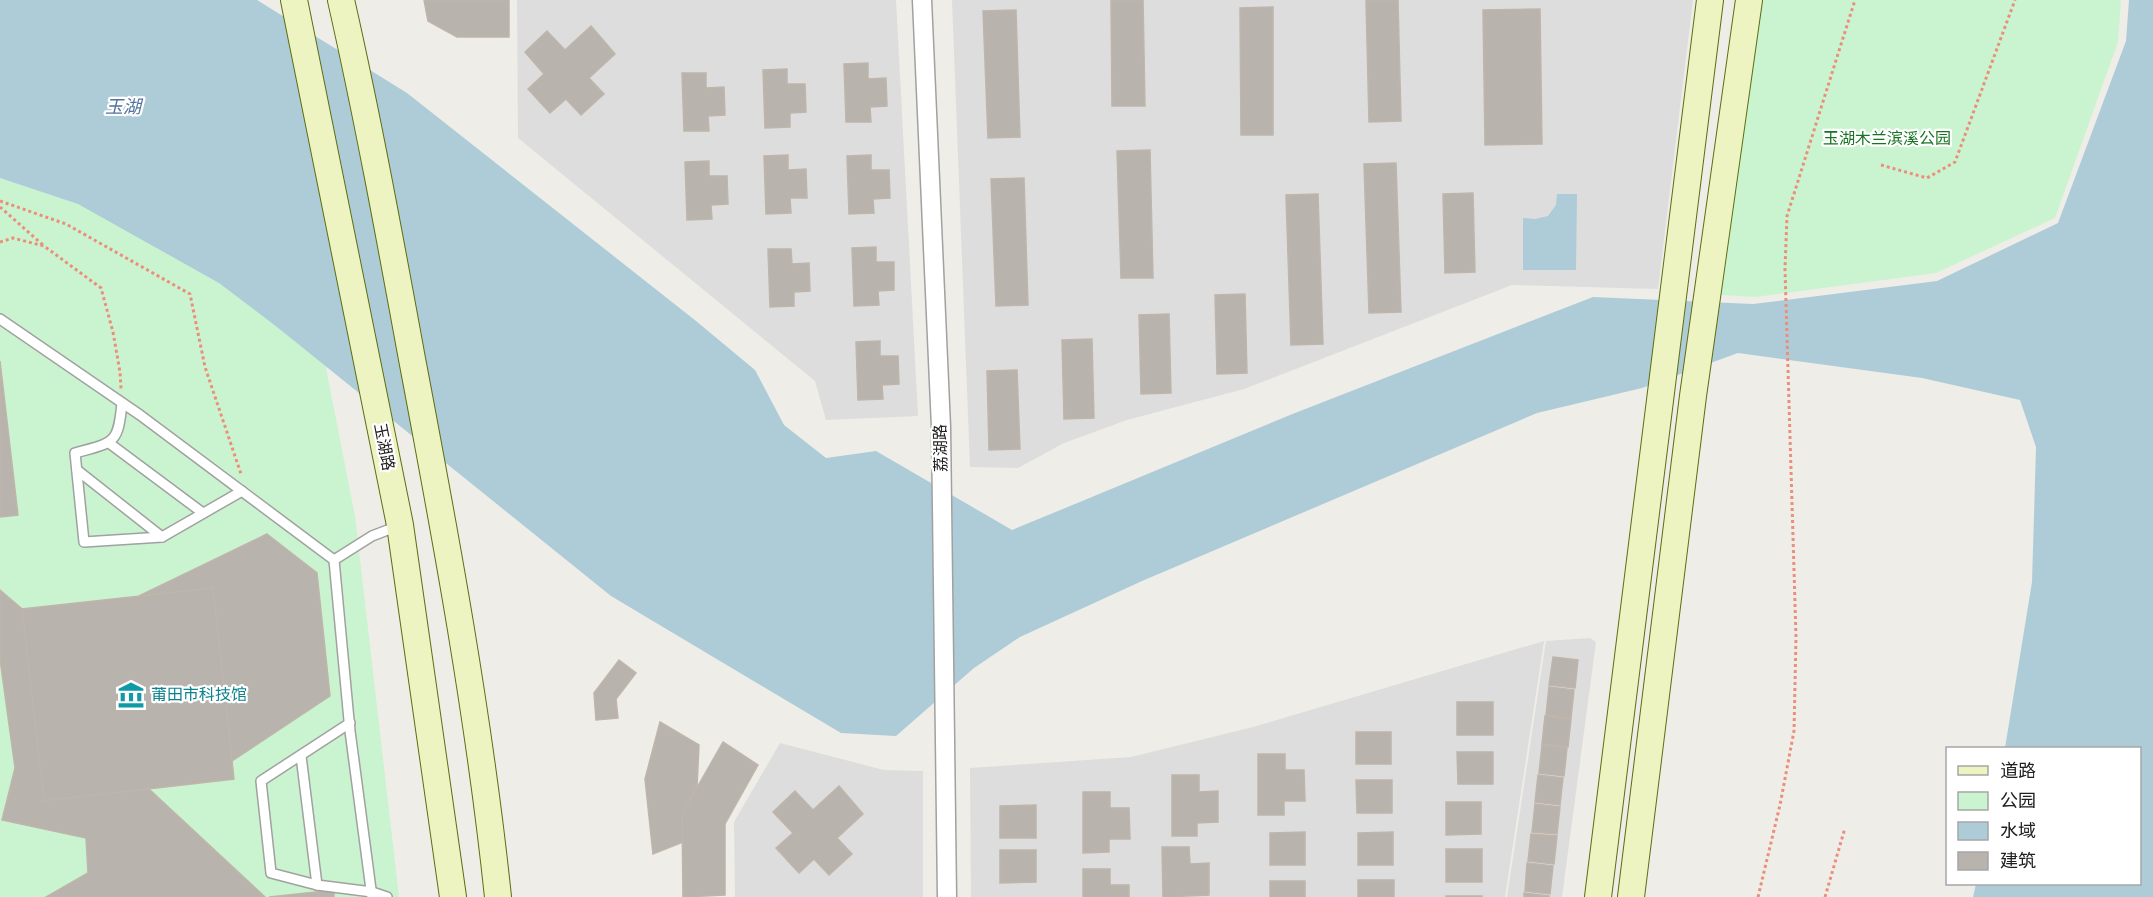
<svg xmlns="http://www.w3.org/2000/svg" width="2153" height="897" font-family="Signika,'Noto Sans SC',sans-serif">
<rect width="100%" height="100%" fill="#efede7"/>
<g fill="#dedddd">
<path d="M517,0H896L918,416L826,420L815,381L518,138Z"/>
<path d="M952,0H1693L1658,289L1512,285L1244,389L1127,420L1064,443L1018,468L970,467Z"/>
<path d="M1590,638L1596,642L1562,897H1507L1546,641Z"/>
<path d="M1544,641L1505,897H971L970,768L1131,757L1253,727Z"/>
<path d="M780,743L884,770L923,771V897H735L734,822Z"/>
</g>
<g fill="#caf4d0">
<path d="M0,0L277,118L355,516L399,897H0Z"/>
<path d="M1761,0H2121L2118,42L2055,218L1936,273L1756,297L1721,295Z"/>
</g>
<g fill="#adccd8">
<path d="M0,0H257L407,93L696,321L755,370L784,425L826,458L876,451L1012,530L1295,413L1593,297L1753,304L1937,281L2058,223L2126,41L2129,0H2153V897H1973L1976,884H2140V748H2005L2032,582L2036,447L2020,400L1922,378L1738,353L1642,388L1537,413L1142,581L1020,637L974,668L896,736L841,733L611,596L277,327L219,283L78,204L0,178Z"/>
<path d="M1557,194H1577L1576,270H1523V218L1535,219L1548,216L1556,205Z"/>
</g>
<g fill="#b8b3ad" stroke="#bfb5ab" stroke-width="1.5">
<path d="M424,0H509V37H457L428,21Z"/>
<path d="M1111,0H1143L1145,106H1112Z"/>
<path d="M1366,0H1398L1401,121L1369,122Z"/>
<path d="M1273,7V135H1241L1240,8Z"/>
<path d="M1540,9L1542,144L1485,145L1483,10Z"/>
<path d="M1016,10L1020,137L988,138L983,11Z"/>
<path d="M591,26L615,54L589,78L604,94L581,115L566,99L550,113L528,89L544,74L525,52L547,31L565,50Z"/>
<path d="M868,63V79L886,78L887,106L870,107L871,122H846L844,64Z"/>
<path d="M787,69V84H805L806,112L790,113V127L765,128L763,70Z"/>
<path d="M682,73H706V88L724,87L725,115L708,116L709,131H684Z"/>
<path d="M1150,150L1153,278H1121L1117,151Z"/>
<path d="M788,155V170L806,169L807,198H790L791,213L766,214L764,156Z"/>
<path d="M871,155V170H889L890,198L873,199L874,213L849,214L847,156Z"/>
<path d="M709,161V176H727L728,204L711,205L712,219L687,220L685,162Z"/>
<path d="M1396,163L1401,312L1369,313L1364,164Z"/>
<path d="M1024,178L1028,305L996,306L991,179Z"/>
<path d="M1473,193L1475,272L1445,273L1443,194Z"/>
<path d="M1318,194L1323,344L1291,345L1286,195Z"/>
<path d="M876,247V262H894V290L878,291L879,305L854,306L852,248Z"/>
<path d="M768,249H791L792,264L809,263L810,291L794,292V306L770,307Z"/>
<path d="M1245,294L1247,373L1217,374L1215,295Z"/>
<path d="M1169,314L1171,393L1141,394L1139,315Z"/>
<path d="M1092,339L1094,418L1064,419L1062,340Z"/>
<path d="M880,341V356H898L899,384L882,385L883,399L858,400L856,342Z"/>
<path d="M0,361L18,515L0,517Z"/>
<path d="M1017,370L1020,449L989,450L987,371Z"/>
<path d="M267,534L317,573L330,696L232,761L213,588L139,596Z"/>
<path d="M213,588L234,779L44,801L22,609Z"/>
<path d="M0,590L22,609L44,801L149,789L265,897H46L88,873L86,838L2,820L15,768L0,659Z"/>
<path d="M1553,657L1578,660L1575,688L1549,685Z"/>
<path d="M619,660L636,673L616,699L618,718L596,720L594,693Z"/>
<path d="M1549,687L1574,690L1571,718L1546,715Z"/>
<rect x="1457" y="702" width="36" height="33"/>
<path d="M1545,716L1571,719L1568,747L1542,744Z"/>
<path d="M660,722L699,745L697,787L682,814L683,842L653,854L645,779Z"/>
<rect x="1356" y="732" width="35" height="32"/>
<path d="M723,742L758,765L725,824V895L683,897L682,814Z"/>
<path d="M1542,745L1567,748L1564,776L1539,773Z"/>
<path d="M1457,752H1493V784H1458Z"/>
<path d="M1258,754H1285V770H1304L1305,801H1284V815H1258Z"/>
<path d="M1172,775H1199V792L1218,791V822L1197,823V836H1172Z"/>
<path d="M1538,775L1563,778L1560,805L1535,802Z"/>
<path d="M1356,780H1392V813H1357Z"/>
<path d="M839,786L863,814L837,838L852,854L829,875L814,859L799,873L776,848L793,833L773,812L795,791L813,810Z"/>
<path d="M1083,792H1110V808H1129L1130,839H1109V852L1083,853Z"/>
<path d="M1446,802H1481V834L1446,835Z"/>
<path d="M1535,804L1560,807L1557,834L1532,832Z"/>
<path d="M1036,805V838H1000V806Z"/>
<path d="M1305,832V865H1270V833Z"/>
<path d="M1393,832V865H1358V833Z"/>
<path d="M1531,834L1557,836L1554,864L1528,861Z"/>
<path d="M1162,847H1189L1190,864L1209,863V895L1163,897Z"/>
<rect x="1446" y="849" width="36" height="33"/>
<path d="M1000,850H1036V882L1000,883Z"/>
<path d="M1527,863L1553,866L1550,894L1525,891Z"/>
<path d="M1083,869H1110V885H1129V897H1083Z"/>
<rect x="1358" y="880" width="36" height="17"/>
<rect x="1270" y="881" width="35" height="16"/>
<path d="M334,890V897H269Z"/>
<path d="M1524,893L1549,896V897H1524Z"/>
<rect x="1446" y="896" width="36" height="1"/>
</g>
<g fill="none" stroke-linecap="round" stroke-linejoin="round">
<g stroke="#a1a1a1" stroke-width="12">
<g id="service">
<path d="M0,319L140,415L334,560L372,536L398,526"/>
<path d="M122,403C118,445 114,442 75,453L84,542L162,537L242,491"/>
<path d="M109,443L203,513"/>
<path d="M77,470L162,537"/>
<path d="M334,560L350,731L372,897"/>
<path d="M350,723L261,781L271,873L317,885L372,892L387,897"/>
<path d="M301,756L317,885"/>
</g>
</g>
<g stroke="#a1a1a1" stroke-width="21">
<path id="minor" d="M922,0L941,427L947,897"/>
</g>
<g stroke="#5d6d11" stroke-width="28">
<g id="secondary">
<path d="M294,0L400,525L453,897"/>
<path d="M341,0C368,119 390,239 412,359C446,538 479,716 498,897"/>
<path d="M1598,897L1710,0"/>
<path d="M1631,897L1693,396L1749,0"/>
</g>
</g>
<g stroke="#eb8f7c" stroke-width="3" stroke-dasharray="3 3" stroke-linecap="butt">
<path d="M1881,165L1927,178L1955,162L2015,0"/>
<path d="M0,201L66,224L190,294L205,367L241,474"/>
<path d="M0,207L43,245"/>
<path d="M0,242L13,238L44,246L101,288L113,332L120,372L121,389"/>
<path d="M1758,897L1780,805L1794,731L1796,637L1785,269L1787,216L1855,0"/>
<path d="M1825,897L1845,828"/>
</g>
<use href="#service" stroke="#fff" stroke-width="9"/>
<use href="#minor" stroke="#fff" stroke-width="18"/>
<use href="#secondary" stroke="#eef3c2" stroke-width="26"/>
</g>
<defs>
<g id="museum-bare" transform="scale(2.07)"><path d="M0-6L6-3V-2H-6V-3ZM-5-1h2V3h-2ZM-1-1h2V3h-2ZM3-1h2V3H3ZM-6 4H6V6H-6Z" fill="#0f9aa8" stroke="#fff" stroke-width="2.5" paint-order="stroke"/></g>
</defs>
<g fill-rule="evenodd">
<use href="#museum-bare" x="131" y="695"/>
</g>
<g text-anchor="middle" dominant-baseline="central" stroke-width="4.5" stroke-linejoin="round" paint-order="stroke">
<g font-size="16" fill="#187425" stroke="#fff">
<text x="1887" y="139">玉湖木兰滨溪公园</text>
</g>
<g font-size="16" fill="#202020" stroke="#fff">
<text transform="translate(384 447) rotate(79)">玉湖路</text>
<text transform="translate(941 448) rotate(-91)">荔湖路</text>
</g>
<g font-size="16" fill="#0d838f" stroke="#fff" text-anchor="start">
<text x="151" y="695">莆田市科技馆</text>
</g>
<g font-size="18" font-style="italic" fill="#53749f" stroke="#fff">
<text x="123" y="107">玉湖</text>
</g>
</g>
<rect x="1946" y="747" width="195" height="138" fill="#ffffff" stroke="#a6a6a6" stroke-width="1.5"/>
<rect x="1958" y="766" width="30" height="9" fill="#eef3c2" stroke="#a6a6a6" stroke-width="1.5"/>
<text x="2000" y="777" font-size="18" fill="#202020">道路</text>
<rect x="1958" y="792" width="30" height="18" fill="#caf4d0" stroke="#a6a6a6" stroke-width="1.5"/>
<text x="2000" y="807" font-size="18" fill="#202020">公园</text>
<rect x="1958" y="822" width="30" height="18" fill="#adccd8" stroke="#a6a6a6" stroke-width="1.5"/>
<text x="2000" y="837" font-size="18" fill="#202020">水域</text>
<rect x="1958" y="852" width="30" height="18" fill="#b8b3ad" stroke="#a6a6a6" stroke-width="1.5"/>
<text x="2000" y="867" font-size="18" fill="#202020">建筑</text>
</svg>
